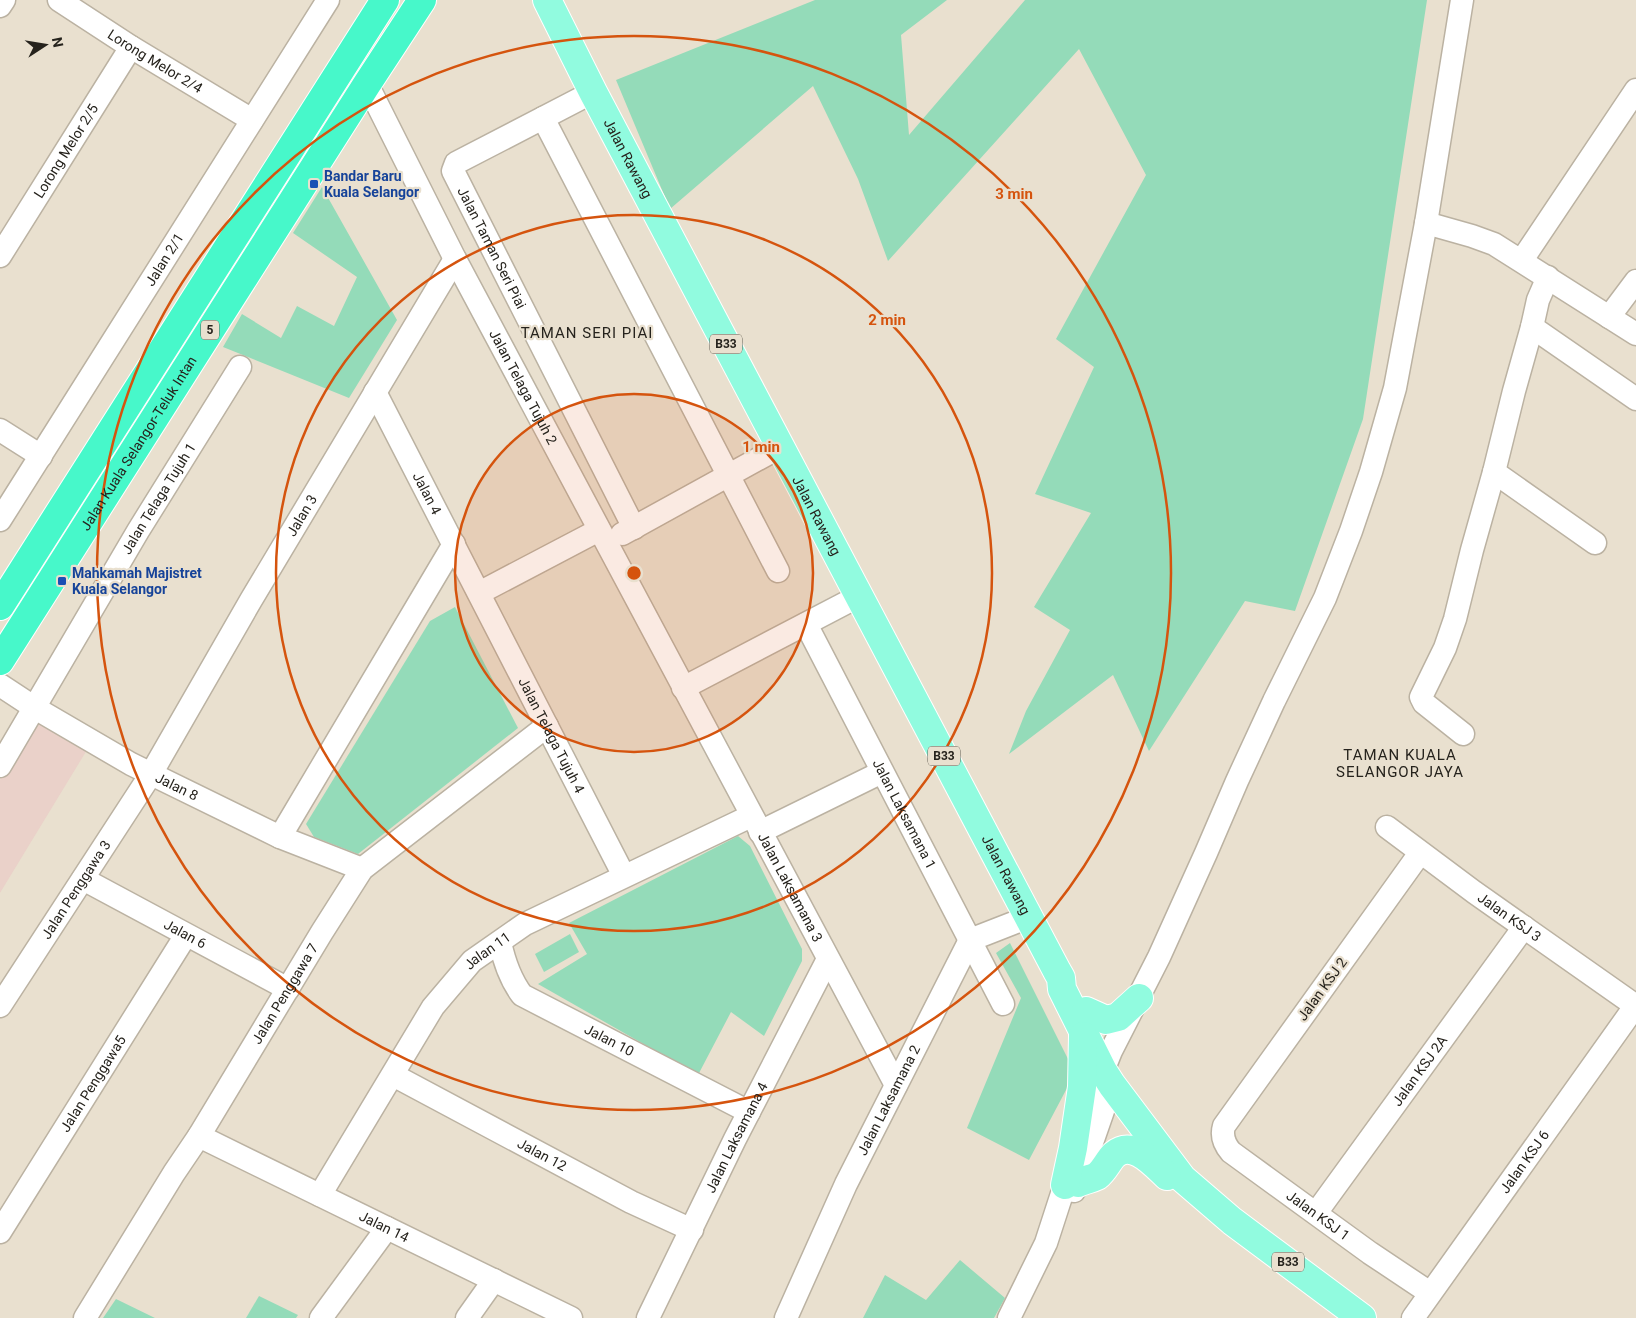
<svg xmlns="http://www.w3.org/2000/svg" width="1636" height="1318" font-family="Roboto,sans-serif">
<rect width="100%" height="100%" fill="#e9e0cf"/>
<path fill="#ead1c9" d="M37,719L87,750L0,893V780Z"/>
<g fill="#94dbb9">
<path d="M815,0H947L901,35L909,135L1025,0H1427L1363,419L1295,611L1245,601L1149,751L1113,675L1009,754L1026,711L1070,630L1034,607L1091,513L1035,494L1094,367L1056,339L1146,175L1079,49L888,261L858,179L813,86L670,209L616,80Z"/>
<path d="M322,187L397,320L349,398L223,347L242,314L281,338L297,306L334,326L357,277L293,233Z"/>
<path d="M455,607L518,728L358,854L314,837L306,824L430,621Z"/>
<path d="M738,836L750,846L802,949V961L764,1036L731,1012L698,1075L538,984L587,954L569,923Z"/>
<path d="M570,934L579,952L544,972L535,954Z"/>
<path d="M1010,943L1075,1073L1029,1160L967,1128L1021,998L996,953Z"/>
<path d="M960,1260L1005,1298L994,1318H863L885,1275L926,1300Z"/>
<path d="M259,1296L298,1315L296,1318H246Z"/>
<path d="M116,1299L155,1318H103Z"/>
</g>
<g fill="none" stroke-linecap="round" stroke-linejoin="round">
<g stroke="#bbb2a2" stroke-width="25">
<g id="minor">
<path id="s1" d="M59,0L131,47L252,120"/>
<path d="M0,6L4,0"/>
<path id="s2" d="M367,84L455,259L896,1085"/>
<path id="s3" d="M593,92L456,163L453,171L634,528"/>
<path d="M543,118L778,571"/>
<path d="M1426,223L1472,236L1494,244L1636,334"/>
<path id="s4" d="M0,256L131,47"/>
<path d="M1522,260L1636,90"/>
<path d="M1609,317L1636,281"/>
<path d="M1532,327L1636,399"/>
<path id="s5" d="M375,392L624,876"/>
<path d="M0,430L41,456"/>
<path d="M1494,472L1595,543"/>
<path id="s6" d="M0,520L328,0"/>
<path d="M622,534L780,447"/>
<path d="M479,593L599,530"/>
<path id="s7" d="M806,624L1003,1004"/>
<path id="s8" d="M0,685L35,708L131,764L280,837L362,869"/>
<path d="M683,688L859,596"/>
<path d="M1463,734L1424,703L1421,697L1445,648L1455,619L1472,550L1494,472L1514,391L1532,327L1538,300L1548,277"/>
<path id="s9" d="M0,766L138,531L240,367"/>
<path id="s10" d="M1387,827L1474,892L1636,1006"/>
<path d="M760,832L882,772"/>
<path d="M280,837L454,544"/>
<path id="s11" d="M1420,853L1224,1126C1221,1136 1224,1144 1231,1152L1370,1253L1430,1293"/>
<path id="s12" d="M83,879L288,989"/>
<path id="s13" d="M500,942C504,961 510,979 522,995L749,1112"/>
<path id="s14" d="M0,1006L151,774L251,600L455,259"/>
<path id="s15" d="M393,1075L631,1202L692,1230"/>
<path d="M1085,1124L1103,1071L1111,1051L1159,957L1206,853L1237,781L1274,701L1325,598L1351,531L1371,472L1395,388L1426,223L1462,0"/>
<path id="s16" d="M199,1136L571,1318"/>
<path d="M1074,1191L1078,1183L1104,1108"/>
<path id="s17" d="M320,1195L433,1007L472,961L525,924L751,816"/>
<path id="s18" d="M1316,1213L1524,927"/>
<path id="s19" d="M0,1232L186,935"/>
<path id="s20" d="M85,1318L174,1173L199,1136L322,932L362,869L547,726"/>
<path d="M321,1318L387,1228"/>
<path d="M467,1318L494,1280"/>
<path id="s21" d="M648,1318L735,1139L828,959"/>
<path id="s22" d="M786,1318L846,1184L970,940L1029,917"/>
<path d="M1009,1318L1046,1243L1070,1169"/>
<path id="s23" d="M1413,1318L1636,1005"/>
</g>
</g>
<g stroke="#fff" stroke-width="30">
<g id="major">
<path id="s24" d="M547,0L593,92L1057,971L1061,978L1062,989L1103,1071L1112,1085L1182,1178L1232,1221L1362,1318"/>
<path d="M1086,1011L1106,1020L1118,1017L1139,998"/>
<path d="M1078,1183C1084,1180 1091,1179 1097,1176C1104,1171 1108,1161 1114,1155C1133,1139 1154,1164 1167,1176"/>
<path d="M1065,1185L1073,1148L1082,1087L1083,1036"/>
</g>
</g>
<g stroke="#fff" stroke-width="30">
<g id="highway">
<path d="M0,606L385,0"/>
<path id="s25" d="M0,661L367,84L422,0"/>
</g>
</g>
<use href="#minor" stroke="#fff" stroke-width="22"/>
<use href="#major" stroke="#91fbdf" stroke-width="28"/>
<use href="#highway" stroke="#47f8ca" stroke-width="28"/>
</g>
<circle cx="634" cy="573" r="179" fill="#d5540e" fill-opacity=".12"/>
<g fill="none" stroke="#d5540e" stroke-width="2.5">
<circle cx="634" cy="573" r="179"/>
<circle cx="634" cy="573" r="358"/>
<circle cx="634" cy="573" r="537"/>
</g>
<g fill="#1a4fb4" stroke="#e9e0cf" stroke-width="2">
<rect x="309" y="179" width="10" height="10" rx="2.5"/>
<rect x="57" y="576" width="10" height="10" rx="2.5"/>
</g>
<g text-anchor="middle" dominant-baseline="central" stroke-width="4.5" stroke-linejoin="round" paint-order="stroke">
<g fill="#e9e0cf" stroke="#605c52" stroke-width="1">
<rect x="201" y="320.5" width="18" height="19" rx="4"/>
<rect x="710" y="334.5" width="32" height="19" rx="4"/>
<rect x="928" y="746.5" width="32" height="19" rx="4"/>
<rect x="1272" y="1252.5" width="32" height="19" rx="4"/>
</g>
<g font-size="12" font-weight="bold" fill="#26231d">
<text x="210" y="330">5</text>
<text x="726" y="344">B33</text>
<text x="944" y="756">B33</text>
<text x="1288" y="1262">B33</text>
</g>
<g font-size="14" fill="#26231d" stroke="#e9e0cf">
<text stroke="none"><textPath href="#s1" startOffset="114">Lorong Melor 2/4</textPath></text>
<text stroke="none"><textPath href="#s4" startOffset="124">Lorong Melor 2/5</textPath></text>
<text stroke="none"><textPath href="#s24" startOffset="178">Jalan Rawang</textPath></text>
<text stroke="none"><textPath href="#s3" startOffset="249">Jalan Taman Seri Piai</textPath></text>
<text stroke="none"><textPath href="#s6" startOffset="308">Jalan 2/1</textPath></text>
<text stroke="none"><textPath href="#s2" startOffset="341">Jalan Telaga Tujuh 2</textPath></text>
<text stroke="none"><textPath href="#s25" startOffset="258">Jalan Kuala Selangor-Teluk Intan</textPath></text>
<text stroke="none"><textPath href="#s5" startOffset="114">Jalan 4</textPath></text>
<text stroke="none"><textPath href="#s9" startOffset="311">Jalan Telaga Tujuh 1</textPath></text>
<text stroke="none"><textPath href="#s14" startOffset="576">Jalan 3</textPath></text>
<text stroke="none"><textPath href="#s24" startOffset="582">Jalan Rawang</textPath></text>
<text stroke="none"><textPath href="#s5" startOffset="386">Jalan Telaga Tujuh 4</textPath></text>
<text stroke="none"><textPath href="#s8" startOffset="204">Jalan 8</textPath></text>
<text stroke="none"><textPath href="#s7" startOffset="214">Jalan Laksamana 1</textPath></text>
<text stroke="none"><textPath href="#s24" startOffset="988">Jalan Rawang</textPath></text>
<text stroke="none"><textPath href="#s2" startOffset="908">Jalan Laksamana 3</textPath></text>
<text stroke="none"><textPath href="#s14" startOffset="139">Jalan Penggawa 3</textPath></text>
<text stroke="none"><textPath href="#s10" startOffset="152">Jalan KSJ 3</textPath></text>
<text stroke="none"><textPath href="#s12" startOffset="116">Jalan 6</textPath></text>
<text stroke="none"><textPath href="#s17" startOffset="298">Jalan 11</textPath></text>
<text transform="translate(1322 989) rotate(-54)">Jalan KSJ 2</text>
<text stroke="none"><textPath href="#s20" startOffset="381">Jalan Penggawa 7</textPath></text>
<text stroke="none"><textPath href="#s13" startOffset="156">Jalan 10</textPath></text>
<text stroke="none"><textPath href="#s18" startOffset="176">Jalan KSJ 2A</textPath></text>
<text stroke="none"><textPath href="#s19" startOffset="175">Jalan Penggawa5</textPath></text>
<text stroke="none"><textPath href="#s22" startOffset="241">Jalan Laksamana 2</textPath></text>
<text stroke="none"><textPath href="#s21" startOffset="201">Jalan Laksamana 4</textPath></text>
<text stroke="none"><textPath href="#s15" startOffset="169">Jalan 12</textPath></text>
<text stroke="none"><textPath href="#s23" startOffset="192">Jalan KSJ 6</textPath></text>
<text stroke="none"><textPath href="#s11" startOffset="472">Jalan KSJ 1</textPath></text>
<text stroke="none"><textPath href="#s16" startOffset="206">Jalan 14</textPath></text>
</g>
<g font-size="14" font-weight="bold" fill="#164399" stroke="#e9e0cf" text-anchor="start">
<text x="324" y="176">Bandar Baru<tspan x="324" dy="16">Kuala Selangor</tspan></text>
<text x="72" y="573">Mahkamah Majistret<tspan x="72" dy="16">Kuala Selangor</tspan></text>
</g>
<g font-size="15" letter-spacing="1" fill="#26231d" stroke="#e9e0cf">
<text x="587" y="333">TAMAN SERI PIAI</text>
<text x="1400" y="755">TAMAN KUALA<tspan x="1400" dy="17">SELANGOR JAYA</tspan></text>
</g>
</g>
<circle cx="634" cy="573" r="8" fill="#d5540e" stroke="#e9e0cf" stroke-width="2.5"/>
<g font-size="15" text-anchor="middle" font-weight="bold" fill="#d5540e" stroke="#e9e0cf" stroke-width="4.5" stroke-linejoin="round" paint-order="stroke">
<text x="1014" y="199">3 min</text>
<text x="887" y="325">2 min</text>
<text x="761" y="452">1 min</text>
</g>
<g transform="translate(45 45) rotate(78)" stroke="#e9e0cf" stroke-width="4" paint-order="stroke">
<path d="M0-4L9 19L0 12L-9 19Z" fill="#26231d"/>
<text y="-8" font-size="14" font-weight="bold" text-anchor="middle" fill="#26231d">N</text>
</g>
</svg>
